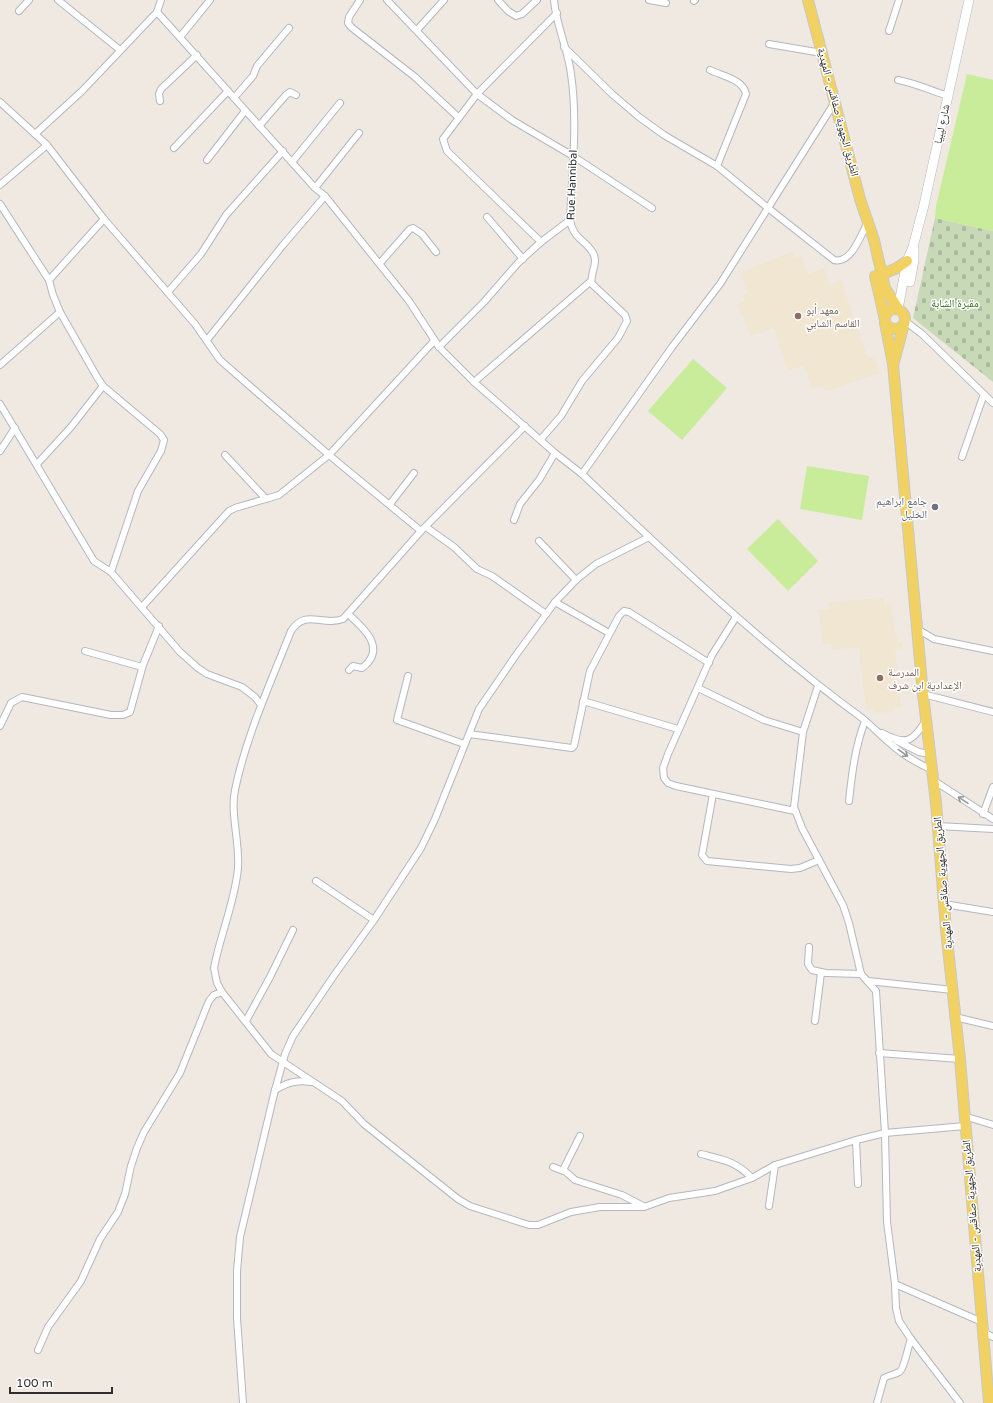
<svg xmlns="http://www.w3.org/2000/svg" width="993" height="1403" font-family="'Varela Round','Noto Naskh Arabic',sans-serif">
<defs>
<pattern id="cemetery-stones" width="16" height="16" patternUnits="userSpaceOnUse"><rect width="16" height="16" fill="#c8d9b8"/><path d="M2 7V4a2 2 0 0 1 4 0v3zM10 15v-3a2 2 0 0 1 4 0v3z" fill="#acbb9e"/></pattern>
</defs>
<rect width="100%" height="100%" fill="#efe9e1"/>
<g fill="#f0e6d1">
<path d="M793,251L796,258L801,256L808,274L824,268L830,285L841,280L868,358L875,356L880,373L825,392L823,385L812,389L804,365L788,371L774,328L751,336L737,304L745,301L743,295L748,293L740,273Z"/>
<path d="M884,598V605L892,604L895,634H898V642H902L903,650L895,649L901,707H893L892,712L874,713L873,709L866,710L859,647L832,650L831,643L823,644L819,610L829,609V602Z"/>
</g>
<path fill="url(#cemetery-stones)" d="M935,218L993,231V382L913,318Z"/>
<g fill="#c9ec9a">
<path d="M967,74L993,80V231L935,218L936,206Z"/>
<path d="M693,359L727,388L682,440L648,411Z"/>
<path d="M807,466L869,476L862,520L800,509Z"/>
<path d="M778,519L818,561L788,591L747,549Z"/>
</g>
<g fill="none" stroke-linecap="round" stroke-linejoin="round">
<g stroke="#b4b7c1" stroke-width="8">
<g id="street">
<path d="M58,0L120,50"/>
<path d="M360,0L349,17L348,23L351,27L415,77L458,117"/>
<path d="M387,0L477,94L512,120L573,156L652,208"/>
<path d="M498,0L508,11L516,16L522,14L537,0"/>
<path d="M649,0L666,3"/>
<path d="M694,1L695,0"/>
<path d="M19,11L29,0"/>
<path d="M157,12L315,188L325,196L409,301L439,347L474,382L555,453L582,474C672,559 762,645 862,718C872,726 881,736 891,744C903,755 917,763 932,770"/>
<path d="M417,30L444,0"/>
<path d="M889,31L899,0"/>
<path d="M180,37L210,0"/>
<path d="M769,44L822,53"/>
<path d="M564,47L612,94L639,117L664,135L717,166L768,208L835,102"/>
<path d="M710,70C722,76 743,79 746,94L717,166"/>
<path d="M898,80C915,83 932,91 948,96"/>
<path d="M234,98L253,76L257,66L289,28"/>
<path d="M160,101L159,94L161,89L197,55"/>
<path d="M0,102L47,145L104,219L195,324L220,360L329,455L421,531"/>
<path d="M259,126L286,95L290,92L296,95"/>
<path d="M35,134L82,91L157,12L161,0"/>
<path d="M174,148L228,91"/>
<path d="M207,160L245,111"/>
<path d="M292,162L340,103"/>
<path d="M0,185L47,145"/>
<path d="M315,188L359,133"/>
<path d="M0,204L49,280L53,295L60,312L97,377L103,386L160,434L164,440L161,451L138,491L111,572"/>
<path d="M487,217L523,259"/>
<path d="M541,242L447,151L443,139L477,94L557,13"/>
<path d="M380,263L410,229L413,228L422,234L436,252"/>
<path d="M49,280L104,219"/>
<path d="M168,292L201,254L226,215L283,151"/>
<path d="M905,321L922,334L993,403"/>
<path d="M207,340L283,245L325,196"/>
<path d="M439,347L484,302L518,263L541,242L570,220"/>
<path d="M0,365L60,312"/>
<path d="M474,382L591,281"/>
<path d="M0,404L94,561L111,572L180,652L198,668L207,674L242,687L255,697L261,705"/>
<path d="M525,426L421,531L343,619C322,627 306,608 291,631C271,682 246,736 235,790C230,813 240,843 238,868C235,902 220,935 214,968L217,983L222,992L271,1054L342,1101L364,1124L458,1199L470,1206L529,1225H538L571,1212L600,1207H644L669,1198L715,1191L752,1178L775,1165L856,1140L885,1133L965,1126"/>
<path d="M541,439L561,416L582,381L618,338L627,321L625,315L592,284C589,274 599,264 593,253C586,240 573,239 570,220C572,172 578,122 571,74C568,49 556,25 554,0"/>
<path d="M0,451L15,428"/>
<path d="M225,455L266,499"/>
<path d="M962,457L984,394"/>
<path d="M37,464L71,427L103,386"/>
<path d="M582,474L672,347L720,284L768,208L834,260C851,264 860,237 867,224"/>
<path d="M390,504L414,473"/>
<path d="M514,520L520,504L539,480L555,453"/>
<path d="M426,527L454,547L477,569L492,576L546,614"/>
<path d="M539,541L576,580"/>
<path d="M555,602L609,633"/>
<path d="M142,607L229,511L235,508L279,495L329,455L434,341"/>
<path d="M348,614C365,629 387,649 362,668L353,666L349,670"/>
<path d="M736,617L712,655L668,754L663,768L664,778L668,783L676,786L795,811"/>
<path d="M919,630L934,639L993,651"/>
<path d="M85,651L142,667"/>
<path d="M408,676L397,720L464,744"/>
<path d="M818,686L803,732L794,807L802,828L843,905L849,923L861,974L876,991L885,1133L887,1222L895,1284L896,1308L899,1321L911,1339L960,1403"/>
<path d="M698,688L764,720L803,732"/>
<path d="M923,694L993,712"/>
<path d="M583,701L678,729"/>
<path d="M0,726L11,703L22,697L111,715H123L130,712L143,665L159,626"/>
<path d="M882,733C906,746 913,742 926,720"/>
<path d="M469,734L572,748L574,746L590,671L619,616L624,611L629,612L709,663"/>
<path d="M897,741L919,752L930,754"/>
<path d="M933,780L993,819"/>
<path d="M713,794L702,855L707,861L791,869L800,868L819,860"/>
<path d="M849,801C852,773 855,747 865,721"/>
<path d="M983,814L993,787"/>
<path d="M938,826L993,829"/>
<path d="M316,881L374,920"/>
<path d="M944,904L993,912"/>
<path d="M809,947L808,964L812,970L826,973L861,974"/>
<path d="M868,981L953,990"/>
<path d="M955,1017L993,1026"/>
<path d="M246,1021L270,977L293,930"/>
<path d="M815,1021L821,973"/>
<path d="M879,1053L960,1059"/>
<path d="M275,1090C288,1082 297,1080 311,1082"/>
<path d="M964,1116L993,1125"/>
<path d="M856,1140L858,1184"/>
<path d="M701,1154C724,1160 735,1161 752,1178"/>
<path d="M553,1167L566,1172L575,1180L622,1195L643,1206"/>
<path d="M563,1170L580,1136"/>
<path d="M769,1206L775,1165"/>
<path d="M895,1284L982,1322"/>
<path d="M983,1332L993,1337"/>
<path d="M38,1350L48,1327L81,1281L100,1239L118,1212L125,1194L131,1166L137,1148L144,1132L180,1073L209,1001L214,995L222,992"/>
<path d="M243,1403L237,1318V1271L240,1237L275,1090L285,1054L293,1036L335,974L374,920L421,848L435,819L479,709L516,655L555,602L576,580L596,564L649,537"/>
<path d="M877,1403L884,1378C889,1375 894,1375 899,1372C904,1370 908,1346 911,1339"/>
</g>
</g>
<g stroke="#b4b7c1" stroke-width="10">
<g id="secondary">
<path d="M910,282L914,260V249"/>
<path d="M898,309L907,261L913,247L924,205L969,0"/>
</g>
</g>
<g stroke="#c9c9c9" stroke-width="12">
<g id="primary">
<path d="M808,0L860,199L874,240L885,288L898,309"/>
<path d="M875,276L885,320"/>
<path d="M876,277L897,268L907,261"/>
<circle cx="895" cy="319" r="10"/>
<path d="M885,323L893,364L923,694L936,803L946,930L960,1059L989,1403"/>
<path d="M894,362L904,324"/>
</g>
</g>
<use href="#street" stroke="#fff" stroke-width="6"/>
<use href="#secondary" stroke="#fff" stroke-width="9"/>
<use href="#primary" stroke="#f2d163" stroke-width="10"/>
</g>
<defs><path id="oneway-shaft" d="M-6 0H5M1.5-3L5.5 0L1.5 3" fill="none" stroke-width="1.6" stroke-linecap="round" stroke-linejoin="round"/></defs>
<g stroke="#969696">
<use href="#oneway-shaft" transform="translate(903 753) rotate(36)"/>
<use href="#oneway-shaft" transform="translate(963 800) rotate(-146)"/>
</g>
<g fill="#8d6e63" stroke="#fff" stroke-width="1.5">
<circle cx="798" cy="316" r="4"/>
<circle cx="880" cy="678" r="4"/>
</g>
<circle fill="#6b7280" stroke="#fff" stroke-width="1.5" cx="935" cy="507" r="4"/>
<g text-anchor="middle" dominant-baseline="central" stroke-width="3" stroke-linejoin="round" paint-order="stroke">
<g font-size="11" fill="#2e2e2e" stroke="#fff">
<text transform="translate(838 112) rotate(75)">الطريق الجهوية صفاقس - المهدية</text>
<text transform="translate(942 124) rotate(-78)">شارع ليبيا</text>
<text transform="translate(572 185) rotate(-88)">Rue Hannibal</text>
<text transform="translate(943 883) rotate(-95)">الطريق الجهوية صفاقس - المهدية</text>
<text transform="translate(972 1206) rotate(-95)">الطريق الجهوية صفاقس - المهدية</text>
</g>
<g font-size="11" fill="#2c6e1b" stroke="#fff">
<text x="955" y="303">مقبرة الشابة</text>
</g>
<g font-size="11" fill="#785e54" stroke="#fff" text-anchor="start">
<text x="806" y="310">معهد أبو<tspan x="806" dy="13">القاسم الشابي</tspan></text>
<text x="888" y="672">المدرسة<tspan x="888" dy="13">الإعدادية ابن شرف</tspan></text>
</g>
<g font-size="11" fill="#5b616d" stroke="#fff" text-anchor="end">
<text x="927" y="501">جامع ابراهيم<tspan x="927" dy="13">الخليل</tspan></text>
</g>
</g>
<path d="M10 1387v6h102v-6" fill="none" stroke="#2e2e2e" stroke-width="2"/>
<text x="16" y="1387" font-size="12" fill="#2e2e2e" stroke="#ffffff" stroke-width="3" paint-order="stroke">100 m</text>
</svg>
